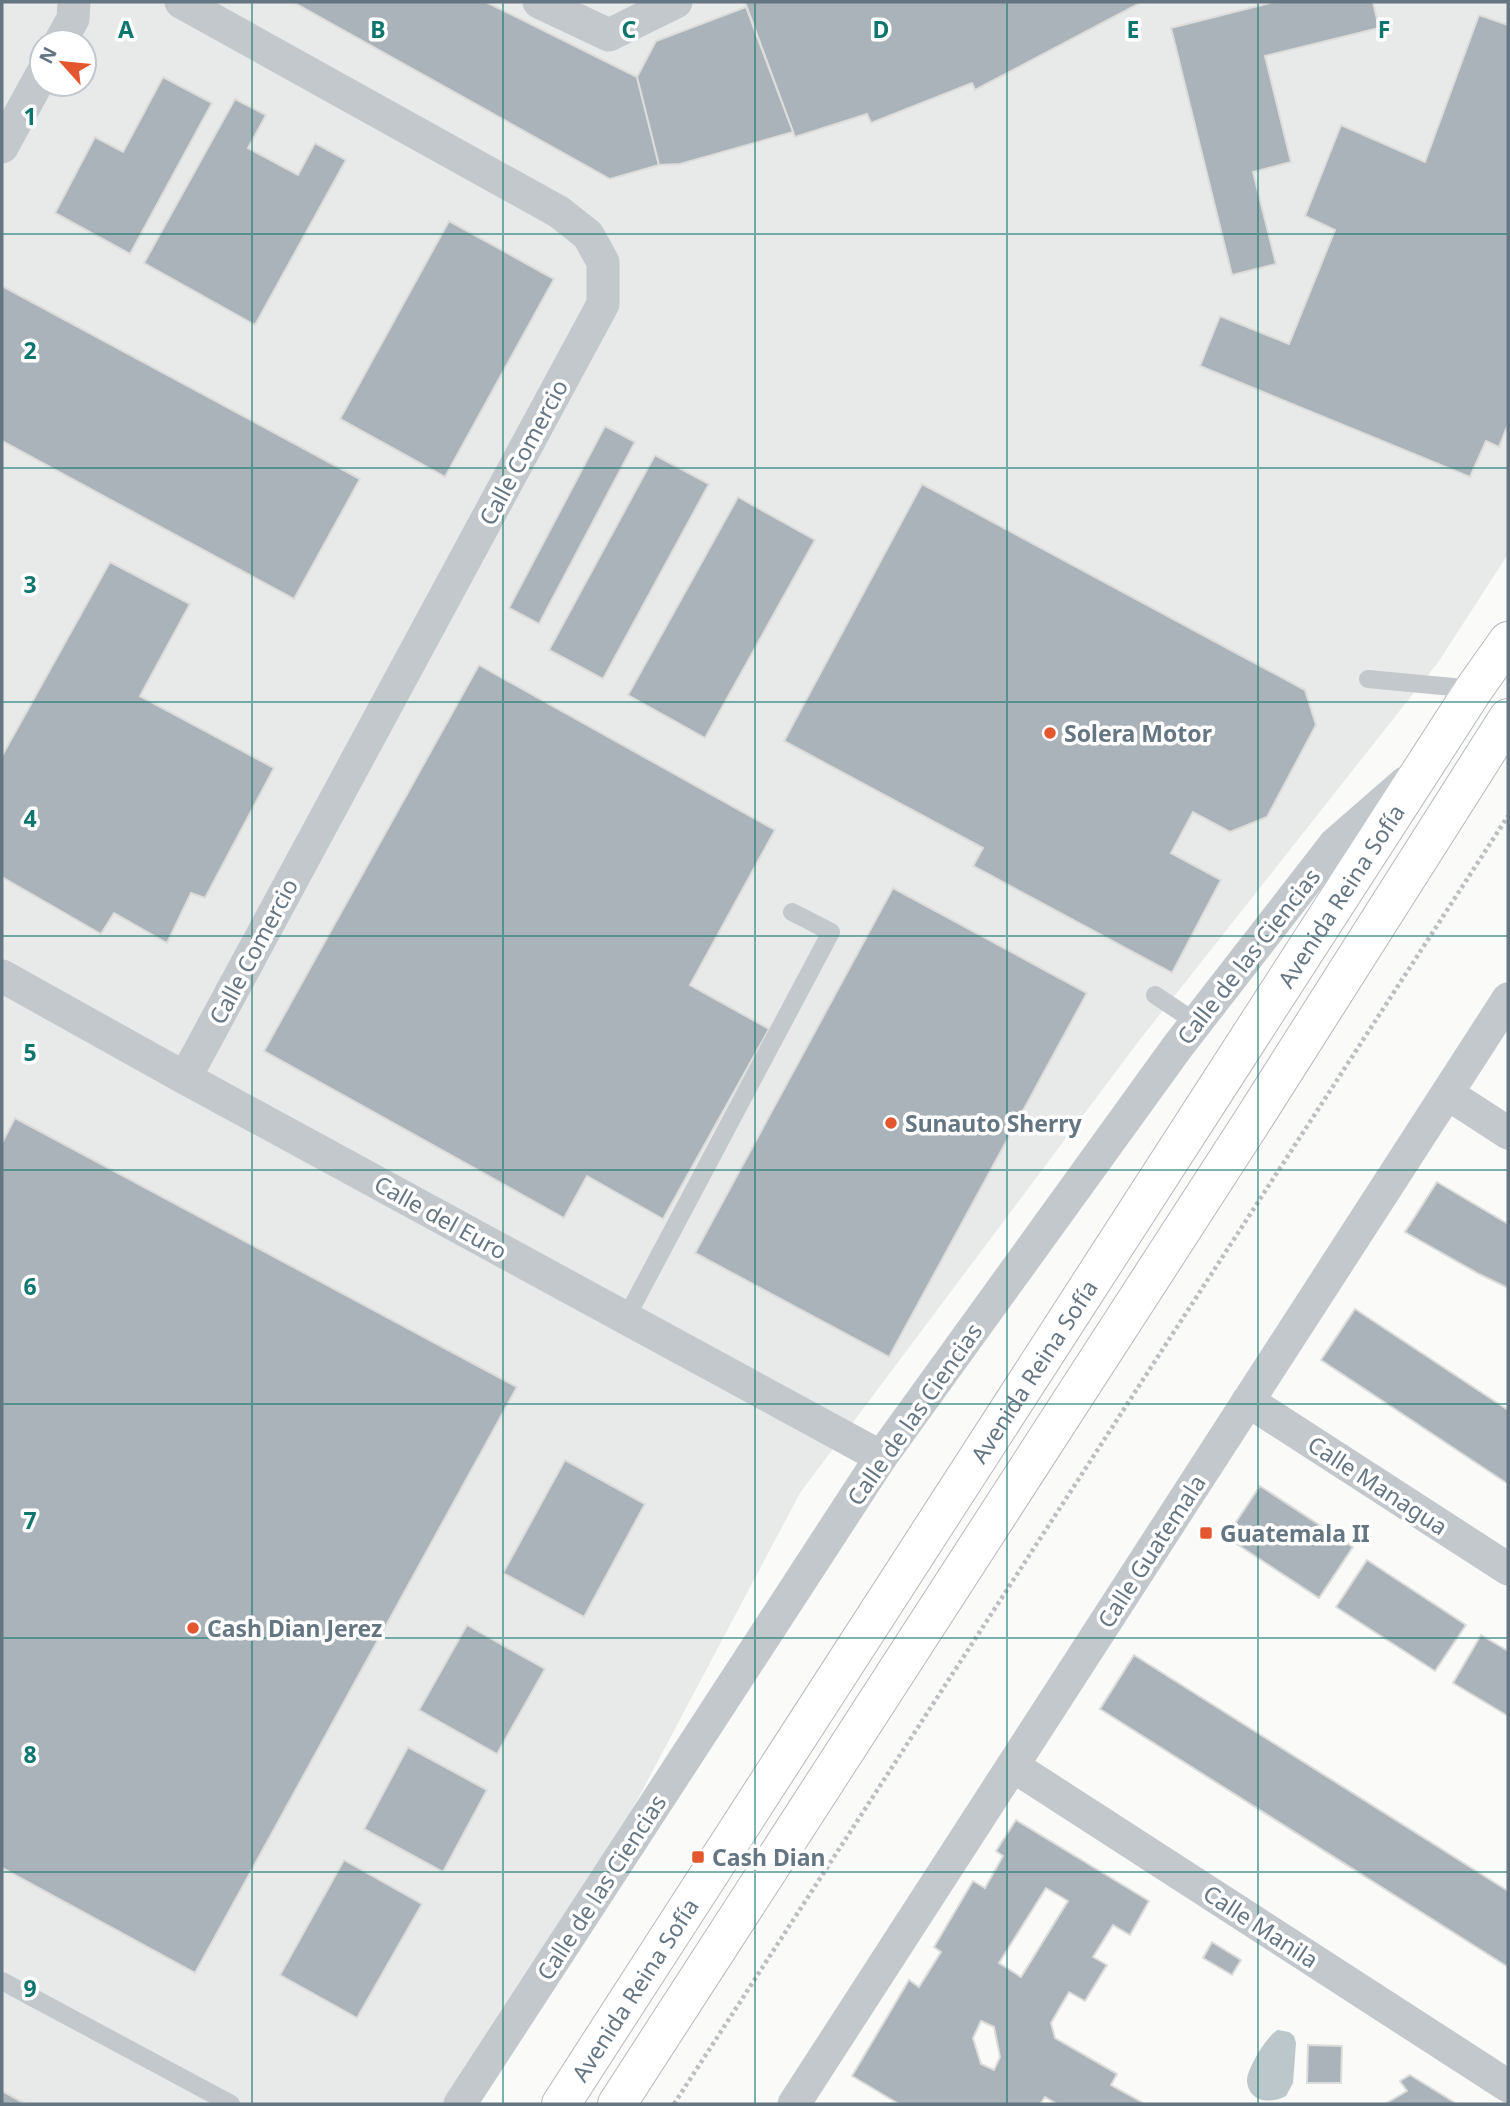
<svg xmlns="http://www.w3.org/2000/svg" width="1510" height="2106" font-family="'Noto Sans',sans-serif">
<rect width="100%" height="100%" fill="#fafaf8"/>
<path fill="#e8e9e9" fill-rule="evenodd" d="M2,2H1508V554L1439,661L1138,1042L800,1493L476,2104H2ZM42,42H84V84H42Z"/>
<path fill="#bbc7cb" d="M1278,2030L1289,2032L1294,2036L1296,2043L1293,2083L1286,2096C1271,2104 1249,2103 1247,2081C1246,2070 1268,2034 1278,2030Z"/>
<g fill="#aab3b9" stroke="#dcdcda" stroke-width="2" fill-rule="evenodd">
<path d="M293,2H486L637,77L659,165L610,179Z"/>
<path d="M745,2H1142L975,90L972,83L871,123L867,114L795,137Z"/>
<path d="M1274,2H1373L1379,28L1265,56L1291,162L1253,172L1276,264L1232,275L1171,28Z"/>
<path d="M746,7L793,132L680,164L659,165L637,77L656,41Z"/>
<path d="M1479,15L1508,25V424L1499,447L1486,441L1470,477L1200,366L1220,316L1289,344L1335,230L1305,216L1341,125L1425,162Z"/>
<path d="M163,77L212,103L130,254L55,213L95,137L123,152Z"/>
<path d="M235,99L266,115L248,148L298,175L315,143L346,160L255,325L144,263Z"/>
<path d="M449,221L554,279L445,477L340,419Z"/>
<path d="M2,286L360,479L294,599L2,441Z"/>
<path d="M605,426L635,442L539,624L509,608Z"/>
<path d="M655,455L709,484L603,679L549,650Z"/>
<path d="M922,484L1305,690L1316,725L1267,817L1230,832L1193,812L1171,853L1221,880L1172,973L973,866L983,848L784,741Z"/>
<path d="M738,497L815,540L705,738L628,695Z"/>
<path d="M110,562L190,604L140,696L274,768L205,898L191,893L167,943L114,913L101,934L2,877V756Z"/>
<path d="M479,665L775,830L690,985L769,1029L663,1219L587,1176L564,1218L264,1051Z"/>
<path d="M893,888L1087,993L889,1357L695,1253Z"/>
<path d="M15,1118L517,1387L195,1973L2,1868V1143Z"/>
<path d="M1437,1182L1508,1224V1288L1479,1274L1405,1232Z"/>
<path d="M1355,1309L1508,1410V1484L1321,1360Z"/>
<path d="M565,1460L645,1504L584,1617L503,1573Z"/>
<path d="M1260,1486L1353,1547L1319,1598L1226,1537Z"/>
<path d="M1367,1560L1466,1625L1435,1671L1336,1607Z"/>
<path d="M467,1625L545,1669L497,1754L419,1710Z"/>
<path d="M1481,1635L1508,1651V1716L1453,1683Z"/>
<path d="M1134,1655L1508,1891V1967L1100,1709Z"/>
<path d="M408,1747L487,1790L443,1872L364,1829Z"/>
<path d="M1016,1820L1149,1901L1130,1935L1113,1925L1093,1957L1107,1965L1085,2001L1069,1992L1051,2023L1055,2038L1117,2074L1111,2085L1145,2104H1057L1045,2097L1040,2104H899L852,2076L909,1980L919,1987L941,1952L934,1947L973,1881L985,1888L1003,1856L996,1851ZM1046,1888L1068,1901L1021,1977L999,1963ZM981,2021L994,2027L1000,2057L994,2070L981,2064L973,2038Z"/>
<path d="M344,1860L422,1904L357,2018L280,1975Z"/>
<path d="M1212,1942L1241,1960L1232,1975L1203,1958Z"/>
<path d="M1308,2045L1342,2046L1341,2083H1307Z"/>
<path d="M1410,2075L1457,2104H1385L1407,2091L1400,2081Z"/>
<path d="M2,2091L26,2104H2Z"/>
</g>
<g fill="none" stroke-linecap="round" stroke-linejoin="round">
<g stroke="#b5babe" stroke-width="40">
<g id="primary">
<path id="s1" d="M561,2104L1474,689L1508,641"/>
<path d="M617,2104L1251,1123L1508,718"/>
</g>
</g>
<path stroke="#bbbfc2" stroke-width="4.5" stroke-dasharray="3.5 3.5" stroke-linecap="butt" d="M674,2104L1508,816"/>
<g stroke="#c3c8cc" stroke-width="18">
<path d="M1368,679L1474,689"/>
<path d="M1155,995L1197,1023"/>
<path d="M626,1318L831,932L792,912"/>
<path d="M2,1981L231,2104"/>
</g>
<g stroke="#c3c8cc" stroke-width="33">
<path d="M181,2L559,212L588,235L603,262V304L185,1078"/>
<path d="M539,2L609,35L676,2"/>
<path d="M60,42L73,19L74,2"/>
<path d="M2,147L42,74"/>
<path d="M2,976L185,1078L881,1457"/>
<path d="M1448,1094L1508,1133"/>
<path d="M1248,1401L1508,1569"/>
<path d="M1013,1766L1508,2086"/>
<path d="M460,2104L881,1457L1178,1046L1335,844L1405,783"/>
<path d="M794,2104L1508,999"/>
</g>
<use href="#primary" stroke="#fff" stroke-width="38"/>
</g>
<path fill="none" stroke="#0f766e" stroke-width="2" stroke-opacity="0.55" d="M252,2V2104M503,2V2104M755,2V2104M1007,2V2104M1258,2V2104M2,234H1508M2,468H1508M2,702H1508M2,936H1508M2,1170H1508M2,1404H1508M2,1638H1508M2,1872H1508"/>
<g fill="#e4572e" stroke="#fff" stroke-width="2.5">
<circle cx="1050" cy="733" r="7"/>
<circle cx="891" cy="1123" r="7"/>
<rect x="1199" y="1526" width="14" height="14" rx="3.5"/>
<circle cx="193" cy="1628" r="7"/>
<rect x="691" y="1850" width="14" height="14" rx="3.5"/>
</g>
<g text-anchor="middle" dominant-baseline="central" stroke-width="7" stroke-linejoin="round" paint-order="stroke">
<g font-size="23" fill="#657683" stroke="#fff">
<text transform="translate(523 452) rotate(-62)">Calle Comercio</text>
<text stroke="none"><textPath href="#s1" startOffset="1438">Avenida Reina Sofía</textPath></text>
<text transform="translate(253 951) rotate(-62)">Calle Comercio</text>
<text transform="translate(1248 956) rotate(-52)">Calle de las Ciencias</text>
<text transform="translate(441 1217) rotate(29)">Calle del Euro</text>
<text stroke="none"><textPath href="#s1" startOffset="872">Avenida Reina Sofía</textPath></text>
<text transform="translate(914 1414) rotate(-55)">Calle de las Ciencias</text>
<text transform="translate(1378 1485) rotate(33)">Calle Managua</text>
<text transform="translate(1151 1551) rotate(-57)">Calle Guatemala</text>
<text transform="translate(601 1887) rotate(-57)">Calle de las Ciencias</text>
<text transform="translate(1261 1926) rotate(33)">Calle Manila</text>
<text stroke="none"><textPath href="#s1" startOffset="136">Avenida Reina Sofía</textPath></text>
</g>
<g font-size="23" font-weight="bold" fill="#657683" stroke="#fff" text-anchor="start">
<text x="1064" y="733">Solera Motor</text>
<text x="905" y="1123">Sunauto Sherry</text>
<text x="1220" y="1533">Guatemala II</text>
<text x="207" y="1628">Cash Dian Jerez</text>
<text x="712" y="1857">Cash Dian</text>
</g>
</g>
<g font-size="23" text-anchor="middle" font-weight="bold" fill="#0f766e" stroke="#fff" stroke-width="7" stroke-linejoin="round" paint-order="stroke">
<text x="126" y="38">A</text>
<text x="378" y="38">B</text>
<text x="629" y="38">C</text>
<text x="881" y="38">D</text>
<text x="1133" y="38">E</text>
<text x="1384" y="38">F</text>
<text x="30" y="125">1</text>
<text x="30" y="359">2</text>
<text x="30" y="593">3</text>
<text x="30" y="827">4</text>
<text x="30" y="1061">5</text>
<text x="30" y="1295">6</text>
<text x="30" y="1529">7</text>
<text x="30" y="1763">8</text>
<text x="30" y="1997">9</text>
</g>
<rect width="1510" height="2106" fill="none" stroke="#657683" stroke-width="7"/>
<g transform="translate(63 63) rotate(297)"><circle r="33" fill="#ffffff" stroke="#c1c8cd" stroke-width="2"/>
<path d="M0-5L12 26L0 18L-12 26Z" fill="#e4572e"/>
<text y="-10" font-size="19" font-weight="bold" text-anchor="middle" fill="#657683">N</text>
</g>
</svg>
